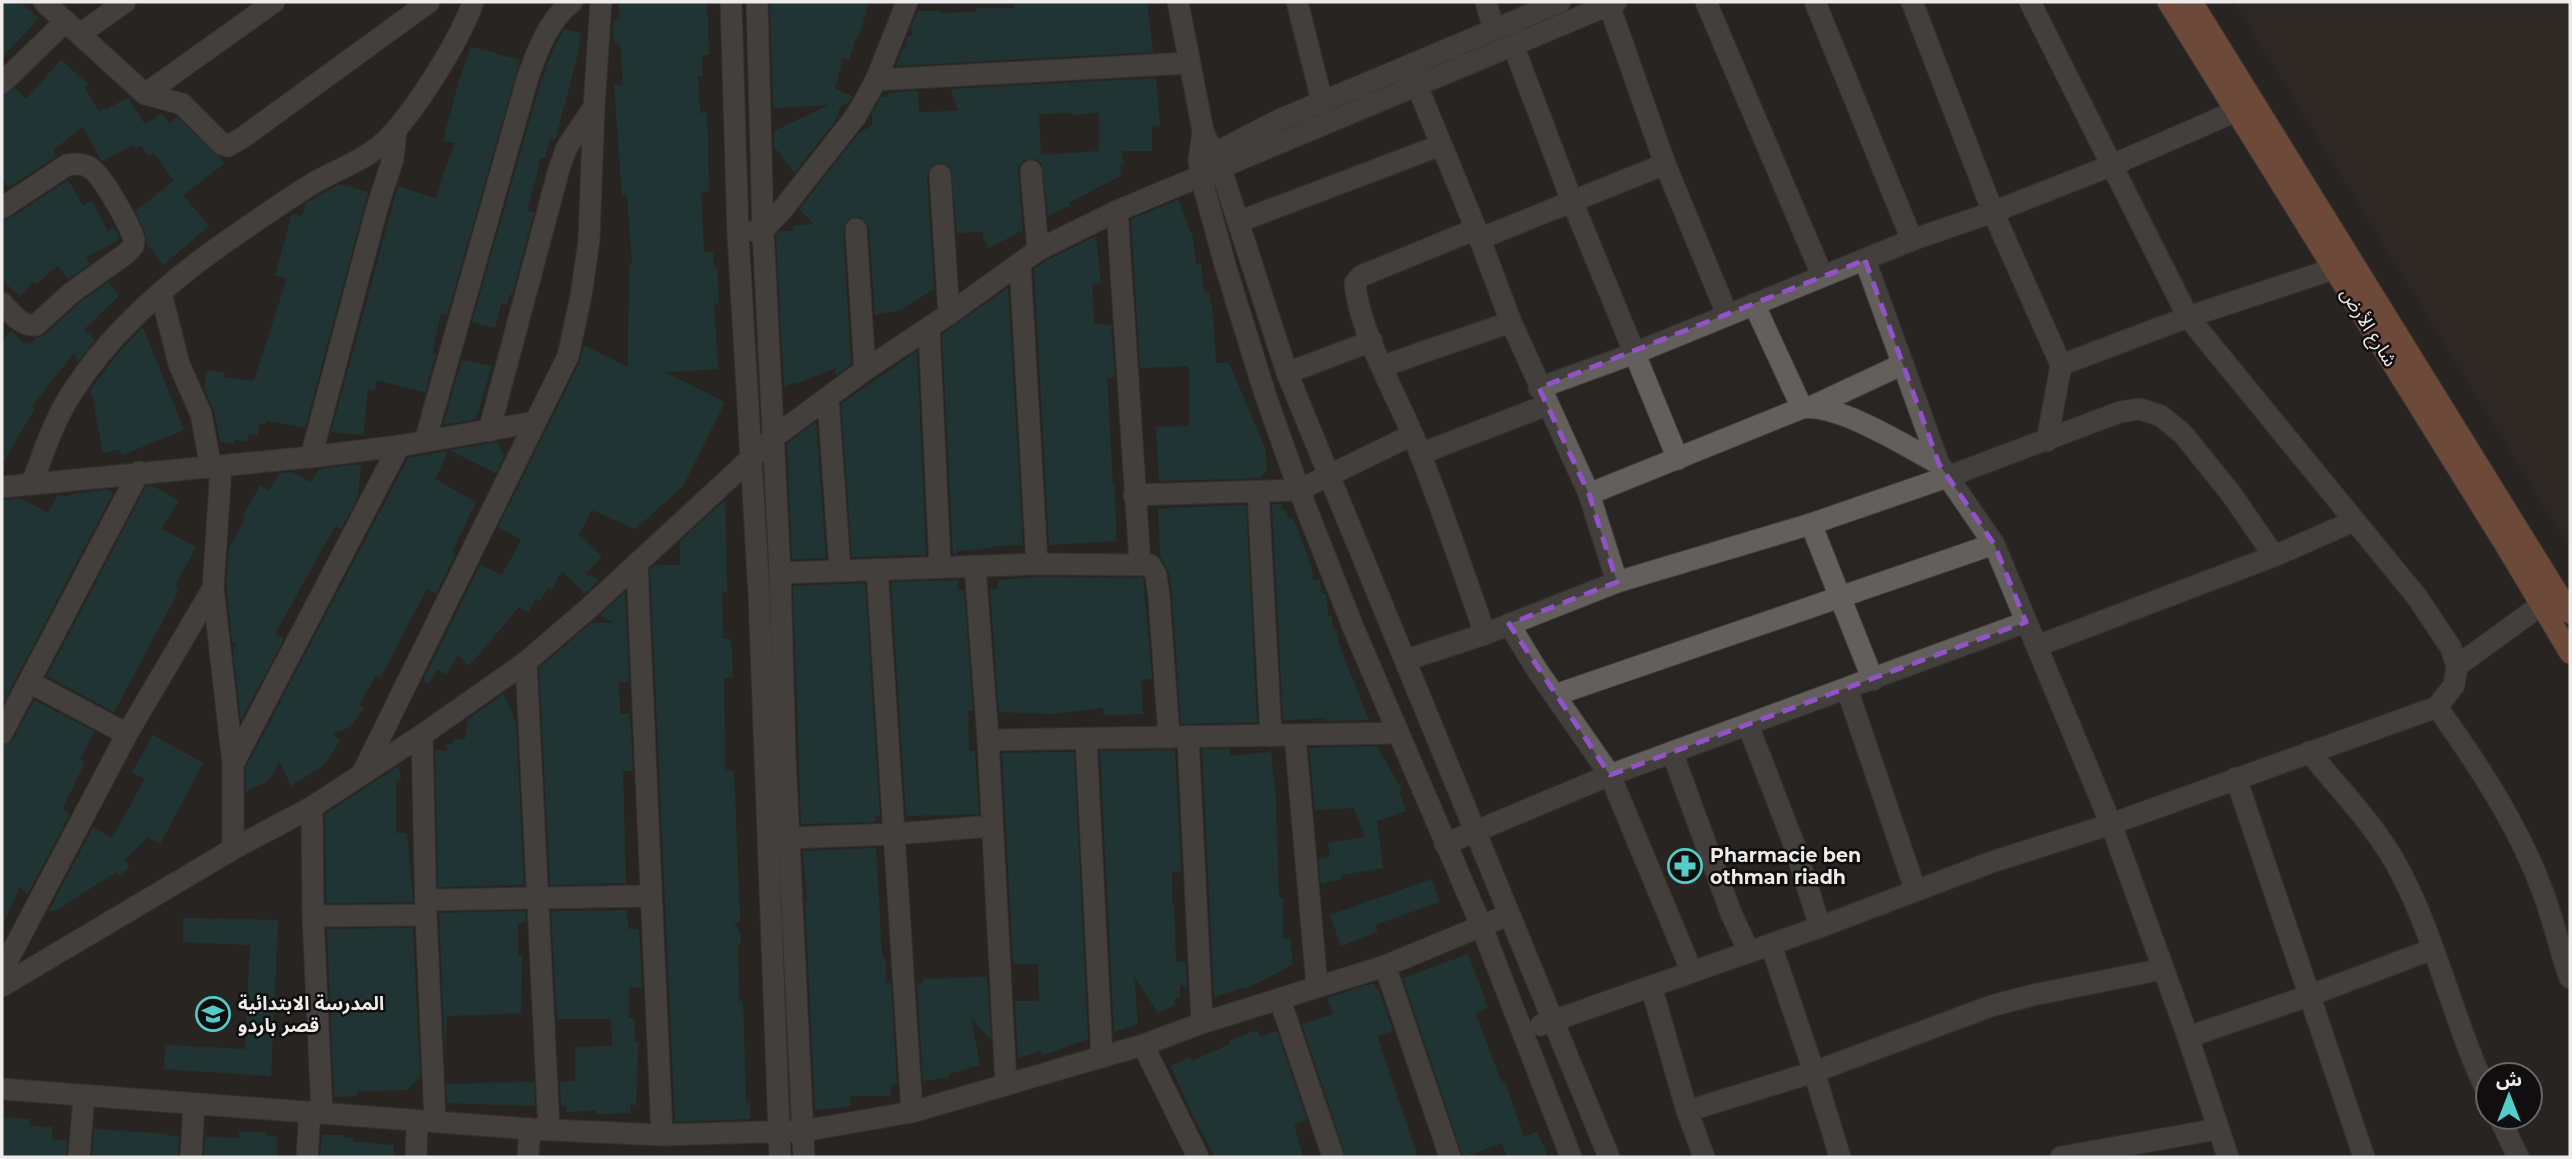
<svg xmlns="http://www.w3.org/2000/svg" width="2572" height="1159" font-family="Montserrat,'Noto Sans Arabic',sans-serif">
<rect width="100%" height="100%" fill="#282523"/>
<path fill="#362d29" d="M2234,2H2570V549Z"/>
<g fill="#174a48" fill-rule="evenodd">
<path d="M2,2H20L39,18L2,57Z"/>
<path d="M618,2H707L709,55H702L703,76H698L700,113H707L709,191L701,192L704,252H713L714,268H717L719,303L714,304L718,369L665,372L725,402L683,486L635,529L592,510L579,534L602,557L585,574L599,580L585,594L562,571L552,589L548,587L540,601L536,599L528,612L519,607L469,666L458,655L446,675L438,669L428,684L423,680L480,565L502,575L521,540L498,527L580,362L584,345L628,367L629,265H632L627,195L622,196L614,85H623L620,43H614L613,20L620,19Z"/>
<path d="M770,2H869L858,39L856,37L849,60L843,58L835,89L852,96L847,104L841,105L834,123L794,173L774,146V131L829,105L773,108Z"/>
<path d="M1014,2H1147L1153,52L896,66L903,47H906L907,37L912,35L911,26L918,11H940V13L976,12V8H1014Z"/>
<path d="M564,29L581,33L578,54L555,140L550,138L545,158L541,157L538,169L527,211L534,212L512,295L510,294L507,304L501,303L495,328L472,322L541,81L552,52Z"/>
<path d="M471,47L520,60L447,315L441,314L433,349L432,354H436L425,392L377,380L374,391L368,389L363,435L331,432L398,186L436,199L443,175L455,143L443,140L460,78Z"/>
<path d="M61,60L88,84L85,88L99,112L105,108L106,110L128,97L145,125L162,113L169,124L177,117L225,163L183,195L209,226L163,265L147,244L146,234L135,211L174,181L154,153L149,156L141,145L136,149L133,145L102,161L83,127L53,150L56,157L9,187L2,179V96L15,88L26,99Z"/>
<path d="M1156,78L1160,125L1152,126V151H1121L1124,165L1120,164L1121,176L1070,202V205L1048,216L1042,164L1036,159L1024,160L1019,165L1018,172L1023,230L989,248L983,239V232L957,233L951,168L940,162L932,165L927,176L934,289L901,310L875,315L869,228L861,217L848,219L843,230L851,364L836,375V368L796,384L795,381L784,388L776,235L780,231H793V226L814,224L799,209L860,132L872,126V114L881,97H888V93L918,91L919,112L958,111L951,89ZM1073,113V115L1099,113V151L1041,155L1039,114Z"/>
<path d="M68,180L83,206L92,201L108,232L114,227L120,239L85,258L90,264L68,279L58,266L35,285L33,282L20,296L2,280V221L9,219Z"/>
<path d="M340,184L368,192L305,428L266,420L265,424L260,423L258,435L248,434L247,441L235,440V444L220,442L214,411L204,388L207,370L225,373L224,377L254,381L287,278L275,275L292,214L302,216L306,203Z"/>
<path d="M1178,200L1193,238L1196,264L1201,263L1204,292H1209L1213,315L1216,363H1229L1265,448L1267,470L1261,478L1159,481L1156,427L1189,426V366L1140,368L1131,219Z"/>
<path d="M1096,236L1101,283L1092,284L1094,324L1111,325L1115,377L1107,378L1113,486H1115L1116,541L1049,545L1034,269L1045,261Z"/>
<path d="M109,282L119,296L84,329L95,340L78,361L74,353L32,406L35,408L2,464V341L11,331L25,344L27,342L30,344L35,338L45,335L79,303Z"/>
<path d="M1008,288L1023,545L992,546V548L957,551V554H953L942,334Z"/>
<path d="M143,327L184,430L122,455L120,449L103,453L94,407L96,406L90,390L115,357Z"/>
<path d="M917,351L926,555L852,557L841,404Z"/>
<path d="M462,360L491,366L479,410L475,419L443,425Z"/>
<path d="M816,422L826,558L792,559L787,444Z"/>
<path d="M498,442L504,457L496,473L449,450Z"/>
<path d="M448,451L435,479L476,502L452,551L456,553L436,594L427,589L380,678L376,676L359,705L364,708L350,727L332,734L340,741L324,765L291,786L280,762L270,779L246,792V767L408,458Z"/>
<path d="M361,464L358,497L341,529L335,526L275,634L284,639L241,720L233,650L237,643L232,642L227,591L228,588L226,586L229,548L245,519L243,517L260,485L269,490L280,473L292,472L311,482L319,469Z"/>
<path d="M146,486H153L179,501L161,529L196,547L175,586L178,588L175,598L114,712L47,676Z"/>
<path d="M107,490L113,493L2,705V502L3,500L20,498L48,513L58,495L68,497L71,494Z"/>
<path d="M725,500L727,592H722L723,639H731L733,677L724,678L725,763V771H734L740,920L735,924L741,936L740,945H738L739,1001H743L746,1103H750V1119L675,1122L650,569L655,565H680V541Z"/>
<path d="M1272,504H1282V509L1286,510L1287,518H1293L1312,568L1313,580L1320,579L1321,593L1326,594L1328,616H1332L1333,631L1337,630L1338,642L1369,720L1324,721L1327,718L1283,720Z"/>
<path d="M1246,505L1257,722L1181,724L1172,595L1169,573L1160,556L1158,509Z"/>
<path d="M1037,577L1143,578L1152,679L1141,680L1143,714L1103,715V708L1053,714L999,712L990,589H998V580Z"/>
<path d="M958,580V590H964L973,711L968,710L969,751H975L979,814L906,816L891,582Z"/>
<path d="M865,583L880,816H875L876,822L801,824L793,586Z"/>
<path d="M625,592L629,682H619L620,714H630L633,771H623L626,883L550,885L539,668L591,623H614L600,615Z"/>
<path d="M504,694L516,722L524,885L438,887L435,750H447L446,744H453V740L465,739L468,719Z"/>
<path d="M34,700L94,731L80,759L85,762L62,809L70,814L27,895L20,887L2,927V746L13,740Z"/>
<path d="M153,735L203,763L160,844L148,837L125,860L129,867L119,876L116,872L57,910L49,911L93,827L112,838L145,779L132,772Z"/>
<path d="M1377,746L1402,790L1399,791L1406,811L1377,821L1383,868L1341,875L1342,879L1321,884L1319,859L1330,857L1328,843L1365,837L1354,808L1315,810L1309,748Z"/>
<path d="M1202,749H1230V756L1271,752L1274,783L1275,782L1279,898H1283V939H1291L1292,965L1245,989V987L1214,997Z"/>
<path d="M1175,750L1181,872L1172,873V903H1174L1176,962H1186L1187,988L1180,984V998H1175V1005L1158,1013L1134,976L1138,1024L1114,1032L1100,751Z"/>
<path d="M1074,752L1088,1039L1041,1056V1051L1018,1058L1015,1001H1039L1038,964H1013L1002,753Z"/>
<path d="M399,766L401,781H396V833H407L413,902L326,903L325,814Z"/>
<path d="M876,848L882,956H884L886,965L885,983H891L897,1084L891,1085V1096H850L851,1106L815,1110L805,901H807L803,851Z"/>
<path d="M1432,879L1439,902L1375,925L1378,932L1341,946L1330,915Z"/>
<path d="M627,910L628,929H639L642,987L629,988V1018H634L635,1042H638L636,1105H630L631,1113L596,1114V1110L566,1112V1106H561L560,1082L575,1081V1047L612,1046L611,1019H557L551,911Z"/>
<path d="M525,911L526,922L518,923V955H522L521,1013L447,1016L445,1053L439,913Z"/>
<path d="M183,918L278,920L271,1076L164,1069L165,1045L245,1049L250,945L183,942Z"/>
<path d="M413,928L420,1077L407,1090L357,1091V1096L334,1097L327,929Z"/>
<path d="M1468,954L1488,1008L1475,1013L1502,1083L1505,1082L1524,1137L1537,1131L1548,1157H1507L1502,1143L1463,1157L1403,978Z"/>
<path d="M987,977L991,1040L971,1018L980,1065L949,1074V1077L923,1081L917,983H923V979Z"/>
<path d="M1374,983L1376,989L1378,988L1393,1031L1377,1036L1418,1157H1346L1302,1024L1333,1014L1327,998Z"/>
<path d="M1257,1030L1260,1037L1277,1031L1307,1120L1294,1124L1303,1157H1215L1192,1115L1171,1066L1190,1057L1192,1061L1230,1044L1229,1041Z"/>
<path d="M531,1082H534L535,1106L447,1103L446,1084Z"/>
<path d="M2,1117L30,1119V1126L52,1127V1140H67L66,1157L2,1156Z"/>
<path d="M94,1129L170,1134L169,1136H179L178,1157H92Z"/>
<path d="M239,1132H264L268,1136H277V1157H204L205,1137L239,1138Z"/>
<path d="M322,1135H344V1138H353V1142L394,1145L393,1157H320Z"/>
</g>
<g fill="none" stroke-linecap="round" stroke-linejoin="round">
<g stroke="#423f3e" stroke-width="23">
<g id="minor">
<path d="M44,2L145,94L182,104L222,144L228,146L242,138L429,2"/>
<path d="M731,2L738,235L759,594L780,1157"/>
<path d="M757,2L763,230L780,573L785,757L804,1157"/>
<path d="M1178,2L1203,131L1221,169L1287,373L1609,1157"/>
<path d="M1297,2L1322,101"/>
<path d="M1486,2L1494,30"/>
<path d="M1608,2L1665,164L1727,314"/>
<path d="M1706,2L1822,275"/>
<path d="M1815,2L1912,240"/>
<path d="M1912,2L1993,212L2061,365L2188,317L2333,269"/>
<path d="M80,34L125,2"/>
<path d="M1513,45L1572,201L1678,459"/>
<path d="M1409,66L1476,229L1511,322L1589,494L1617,582"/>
<path d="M876,80L1189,63"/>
<path d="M2,83L66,21"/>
<path d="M145,94L274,2"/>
<path d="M1203,131L1199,160L1201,177L1226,268L1265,394L1299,490L1353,627L1481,925L1571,1157"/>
<path d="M1205,158L1279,120L1560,2"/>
<path d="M1031,171L1038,250"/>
<path d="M940,175L949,314"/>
<path d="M2,208L67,165C75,164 82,163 89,167C102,174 129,224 134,239L133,246L127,253L71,293L36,325C22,327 11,313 2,303"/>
<path d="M1117,211L1140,563"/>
<path d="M1238,222L1441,145"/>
<path d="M856,229L865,370"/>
<path d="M1476,229L1361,276L1355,283C1359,331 1395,392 1414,438C1440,502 1462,568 1485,634"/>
<path d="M754,231L763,230L782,210L856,116L876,80L907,2"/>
<path d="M1479,239L1665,164"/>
<path d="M1865,260L1939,464L1994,544L2111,824L2437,707L2454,685L2457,666L2451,648L2417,597L2188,317L2030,2"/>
<path d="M1020,263L1037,564"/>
<path d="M161,293L179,364L201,414L211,468"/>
<path d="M1754,304L1802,408"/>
<path d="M929,328L940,566"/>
<path d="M1383,366L1511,322"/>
<path d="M1287,373L1372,341"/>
<path d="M1539,388L1635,353L1912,240L1993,212L2110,166L2234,112"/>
<path d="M828,399L840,570"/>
<path d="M1813,406L1903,364"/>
<path d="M489,431L559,169L567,147L594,107"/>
<path d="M425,441L528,77C537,51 549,19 572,2"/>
<path d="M2047,441L2061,365"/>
<path d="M1420,454L1547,405"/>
<path d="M311,457L377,208L393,159L396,130"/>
<path d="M221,467L213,588L233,764V849"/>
<path d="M32,483C44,452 54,419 73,391C111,332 167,283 224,243C255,222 285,200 317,181C335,171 356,163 373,151C406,129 460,40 473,2"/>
<path d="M2,487L311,457L399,446L534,422"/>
<path d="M1258,492L1271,736"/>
<path d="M1589,494L1802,408C1838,403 1906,446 1939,464"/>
<path d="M1134,495L1299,490L1412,435"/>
<path d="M1811,524L1873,680"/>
<path d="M637,565C646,755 652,945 662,1135"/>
<path d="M975,566L988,740L1006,1084"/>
<path d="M877,569L912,1112"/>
<path d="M780,573L1037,564L1150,565L1156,575L1159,597L1169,737"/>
<path d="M1509,624L1537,670L1610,775L1692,972"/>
<path d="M2037,646L2274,556L2354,521"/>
<path d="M1406,660L1485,634L1617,582L1811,524L1947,477L2120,412L2140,409L2161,416L2183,434L2232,495L2274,556"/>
<path d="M526,662L549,1129"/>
<path d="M2457,666L2541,605"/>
<path d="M29,682L127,734"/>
<path d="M1847,689L1915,889"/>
<path d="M1555,695L1994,544"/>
<path d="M2437,707C2479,766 2519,826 2544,895C2554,922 2560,951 2570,978"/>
<path d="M1748,725L1795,847L1820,927"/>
<path d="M2,733L139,472"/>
<path d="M422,735L426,915L435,1121"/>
<path d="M1295,736L1317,986"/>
<path d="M1188,737L1202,1023"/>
<path d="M1086,739L1102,1057"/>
<path d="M988,740L1398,733"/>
<path d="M1672,752L1731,913L1749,952"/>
<path d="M2309,752C2342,792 2379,829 2402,875C2438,946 2454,1023 2488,1094"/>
<path d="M233,764L399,446"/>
<path d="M363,772L568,356L581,296L589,240L594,107L601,2"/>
<path d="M2236,778L2364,1157"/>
<path d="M312,807L313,916L322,1113"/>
<path d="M789,838L895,834L992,826"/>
<path d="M1445,844L1610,775L2026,622"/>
<path d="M427,900L650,896"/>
<path d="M313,916L426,915"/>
<path d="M1771,945L1814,1072L1840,1157"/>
<path d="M1385,966L1450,1157"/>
<path d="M2,971L127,734L213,588"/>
<path d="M2,986L233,849L312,807L422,735L526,662L590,607L774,437L865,370L949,314L1038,250L1117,211L1616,2"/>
<path d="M1651,986L1687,1111L1704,1157"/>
<path d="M1280,1000L1333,1157"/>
<path d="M1541,1025L1820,927L1992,862L2111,824L2188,1037L2228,1157"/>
<path d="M2188,1037L2308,996L2433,949"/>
<path d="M1143,1045L1198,1157"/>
<path d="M2,1089L530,1129L662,1135L803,1131L912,1112L1143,1045L1202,1023L1385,966L1508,915"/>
<path d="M1687,1111L1814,1072L1991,1006L2033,995L2163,969"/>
<path d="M2499,1117L2518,1157"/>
<path d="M79,1157L84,1096"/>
<path d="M191,1157L194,1104"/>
<path d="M307,1157L310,1112"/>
<path d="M416,1157L417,1121"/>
<path d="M528,1157L530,1129"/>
<path d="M2061,1157L2218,1129"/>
</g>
</g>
<g stroke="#423f3e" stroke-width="23">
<g id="major">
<path d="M2168,2L2504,543L2570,653"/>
<path d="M2192,2L2570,613"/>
</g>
</g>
<use href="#minor" stroke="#635f5d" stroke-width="21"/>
<use href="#major" stroke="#bf7655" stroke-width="21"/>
</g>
<path d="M0 0H2572V1159H0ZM1865,260L1939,464L1994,544L2026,622L1610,775L1509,624L1617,582L1589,494L1539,388Z" fill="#282523" fill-opacity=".55" fill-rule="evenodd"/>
<path fill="none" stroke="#9252c8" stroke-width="5" stroke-dasharray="14 9" stroke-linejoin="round" d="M1865,260L1939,464L1994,544L2026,622L1610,775L1509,624L1617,582L1589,494L1539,388Z"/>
<defs>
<g id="pharmacy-ring" transform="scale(1.75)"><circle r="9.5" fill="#100e0e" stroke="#54cdc8" stroke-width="1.5"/><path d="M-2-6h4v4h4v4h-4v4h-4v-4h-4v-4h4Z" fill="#54cdc8"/></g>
<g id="school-ring" transform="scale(1.75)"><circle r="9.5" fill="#100e0e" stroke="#54cdc8" stroke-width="1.5"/><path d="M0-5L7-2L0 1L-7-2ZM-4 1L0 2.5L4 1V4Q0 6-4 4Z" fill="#54cdc8"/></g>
</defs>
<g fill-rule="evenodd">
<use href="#pharmacy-ring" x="1685" y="866"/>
<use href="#school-ring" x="213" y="1014"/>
</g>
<g text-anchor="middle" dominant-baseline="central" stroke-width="5" stroke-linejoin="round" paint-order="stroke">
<g font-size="19" fill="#eeeceb" stroke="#100e0e">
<text transform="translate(2369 327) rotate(58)">شارع الأرض</text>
</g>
<g font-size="19" font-weight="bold" fill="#eeeceb" stroke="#100e0e" text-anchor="start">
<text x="1710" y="855">Pharmacie ben<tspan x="1710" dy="22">othman riadh</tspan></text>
<text x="238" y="1003">المدرسة الابتدائية<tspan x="238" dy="22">قصر باردو</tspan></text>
</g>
</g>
<rect width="2572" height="1159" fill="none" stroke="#eeeceb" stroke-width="7"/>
<g transform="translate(2509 1096)"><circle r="33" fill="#100e0e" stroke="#696766" stroke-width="2"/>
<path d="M0-5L12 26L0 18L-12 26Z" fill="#54cdc8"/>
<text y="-10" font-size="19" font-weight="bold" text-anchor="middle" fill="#eeeceb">ش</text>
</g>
</svg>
